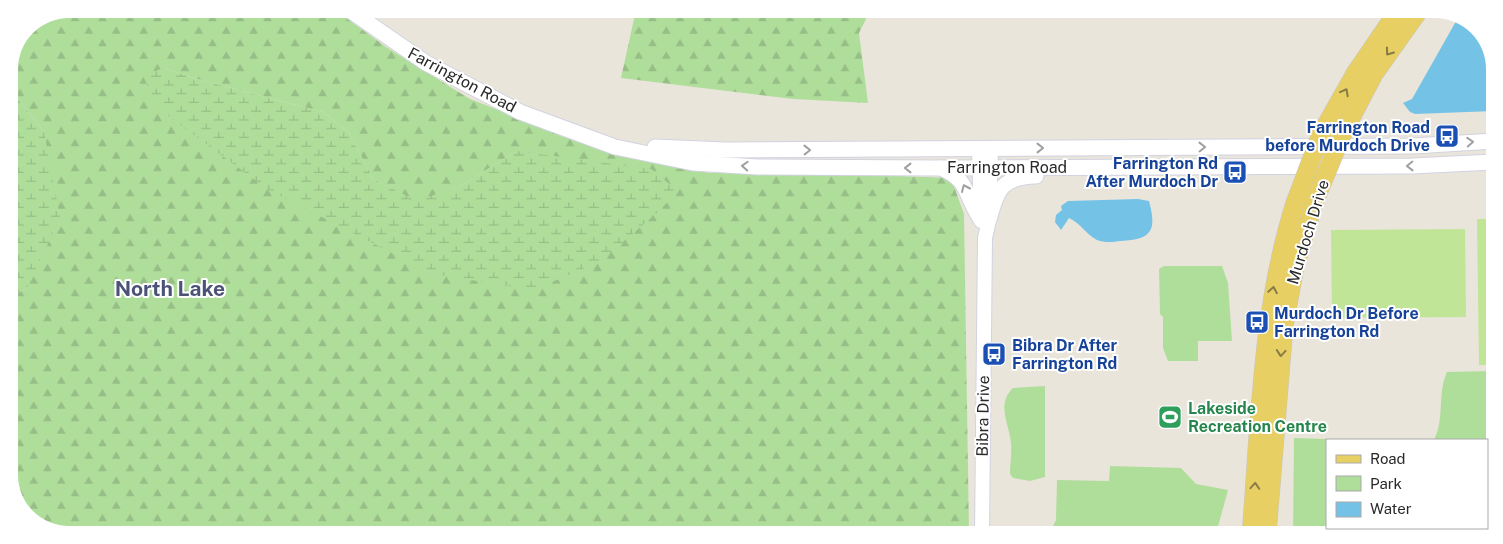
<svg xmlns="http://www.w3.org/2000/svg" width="1503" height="544" font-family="'Public Sans',sans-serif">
<defs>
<pattern id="forest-firs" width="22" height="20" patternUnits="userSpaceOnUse" patternTransform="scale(1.25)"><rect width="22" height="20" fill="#afde9b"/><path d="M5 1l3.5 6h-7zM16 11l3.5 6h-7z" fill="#97be86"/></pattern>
<pattern id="wetland-marsh" width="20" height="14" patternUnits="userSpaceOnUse" patternTransform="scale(1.25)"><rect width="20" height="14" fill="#afde9b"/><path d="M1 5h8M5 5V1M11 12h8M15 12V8" fill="none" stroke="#97be86"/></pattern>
</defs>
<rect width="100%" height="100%" fill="#eae5db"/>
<g fill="#afde9b">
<path d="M1164,266H1222L1228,283L1232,341H1198V361H1168L1163,348V317L1160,314L1159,269Z"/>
<path d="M1492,371L1491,495L1487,501V440H1434C1445,418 1437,394 1447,372Z"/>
<path d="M1045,386V477L1030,481L1013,478L1010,474C1010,464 1012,453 1011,443C1009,423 996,404 1013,388Z"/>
<path d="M1294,438L1358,440H1327V528H1438L1446,532L1435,535H1293Z"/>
<path d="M1110,466L1181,468L1196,484L1228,490L1216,534H1049L1056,520L1057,480L1109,481Z"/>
</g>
<g fill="url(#forest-firs)" fill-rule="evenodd">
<path d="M68,9H334L386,47L470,99L599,149L709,173H820L951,178L964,214L969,534L49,532L21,512L9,480V298L27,288L44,131L9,89V65L26,26ZM163,68L197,79L323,112L349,133L373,179L417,202L460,186L517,151L433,274L393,252Z"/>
<path d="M636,10L870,11L859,33L868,103L793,99L621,78Z"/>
</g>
<g fill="url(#wetland-marsh)">
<path d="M163,68L197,79L323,112L349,133L373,179L417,201L460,186L517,151L651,169L678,191L657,213L599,262L533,290L433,274L267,189L159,109L143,76Z"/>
<path d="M9,89L44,131L60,218L27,288L9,298Z"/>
</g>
<g fill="#c0e597">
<path d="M1477,219H1493L1492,365H1479Z"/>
<path d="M1465,229L1466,317L1332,318L1331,230Z"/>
</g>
<g fill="#74c3e7">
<path d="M1459,16L1482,32L1494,64V111L1415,114L1410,112L1403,103L1412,99Z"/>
<path d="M1138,199L1149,201C1157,231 1152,239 1121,241C1112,242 1105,243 1097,240C1087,235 1080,223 1069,218L1061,230L1055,222L1056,215L1062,210L1061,206L1068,201Z"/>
</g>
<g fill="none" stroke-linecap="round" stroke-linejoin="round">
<g stroke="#d1d3e1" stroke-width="16">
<g id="tertiary">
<path d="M979,148L981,221"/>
<path d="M982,534L985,238L989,220L991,148"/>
</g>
</g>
<g stroke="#d1d3e1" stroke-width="17">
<g id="secondary">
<path d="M348,9L426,63L520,112L615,147L693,163L758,167L940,168L1412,166L1493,162"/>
<path d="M655,147L725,150L1413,146L1494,141"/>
<path d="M941,168C970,181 964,194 980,218"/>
<path d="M989,220C997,189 1002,177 1036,176"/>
</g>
</g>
<g stroke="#c7c7c7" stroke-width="19">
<g id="primary">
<path d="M1321,134L1356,72L1397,12"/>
<path d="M1342,135L1374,74L1418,12"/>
<path d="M1251,535C1260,424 1261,310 1295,203"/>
<path d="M1267,535L1284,326L1295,267L1314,203"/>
</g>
</g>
<use href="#tertiary" stroke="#fff" stroke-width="14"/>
<use href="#secondary" stroke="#fff" stroke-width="15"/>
<use href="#primary" stroke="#e8cf63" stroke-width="18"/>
<g stroke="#c7c7c7" stroke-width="19" stroke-linecap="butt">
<g id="primary-bridge">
<path d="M1295,203L1321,134"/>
<path d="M1314,203L1342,135"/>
</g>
</g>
<use href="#primary-bridge" stroke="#e8cf63" stroke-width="18"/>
</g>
<defs><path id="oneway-chevron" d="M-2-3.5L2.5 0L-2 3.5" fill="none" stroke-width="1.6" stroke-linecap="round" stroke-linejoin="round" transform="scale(1.25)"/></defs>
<g stroke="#887c46">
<use href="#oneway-chevron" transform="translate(1389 52) rotate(126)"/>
<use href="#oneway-chevron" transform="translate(1345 92) rotate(-62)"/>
<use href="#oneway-chevron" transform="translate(1273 290) rotate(-80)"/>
<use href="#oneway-chevron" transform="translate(1281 353) rotate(95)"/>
<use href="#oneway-chevron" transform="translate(1255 486) rotate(-86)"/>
</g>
<g stroke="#9f9f9f">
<use href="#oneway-chevron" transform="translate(1470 142) rotate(-4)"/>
<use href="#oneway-chevron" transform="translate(1202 147) rotate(-1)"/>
<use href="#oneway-chevron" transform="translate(1040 148)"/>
<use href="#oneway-chevron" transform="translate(807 150) rotate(-1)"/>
<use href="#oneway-chevron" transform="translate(745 166) rotate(-177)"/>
<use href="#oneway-chevron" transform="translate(1410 166) rotate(179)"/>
<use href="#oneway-chevron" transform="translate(908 168) rotate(-180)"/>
<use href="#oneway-chevron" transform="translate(965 188) rotate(-114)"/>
</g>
<defs>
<g id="bus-square" transform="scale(1.25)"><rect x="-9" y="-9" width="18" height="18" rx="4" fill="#1a4fb4" stroke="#fff"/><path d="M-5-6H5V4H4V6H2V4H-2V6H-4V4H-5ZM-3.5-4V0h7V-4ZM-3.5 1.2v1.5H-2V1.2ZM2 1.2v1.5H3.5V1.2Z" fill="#fff"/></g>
<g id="stadium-square" transform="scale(1.25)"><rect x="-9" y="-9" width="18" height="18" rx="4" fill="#2e9e5b" stroke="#fff"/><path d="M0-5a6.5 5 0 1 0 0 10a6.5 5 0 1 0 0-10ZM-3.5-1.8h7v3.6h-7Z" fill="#fff"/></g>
</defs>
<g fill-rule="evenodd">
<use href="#bus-square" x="1447" y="136"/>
<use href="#bus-square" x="1235" y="172"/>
<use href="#bus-square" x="1257" y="322"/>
<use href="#bus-square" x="994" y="354"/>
<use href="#stadium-square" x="1170" y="417"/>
</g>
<g text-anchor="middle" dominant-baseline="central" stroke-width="4" stroke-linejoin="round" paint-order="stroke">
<g font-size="16" fill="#292929" stroke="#fff">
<text transform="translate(462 80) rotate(28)">Farrington Road</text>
<text x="1007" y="167">Farrington Road</text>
<text transform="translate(1308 232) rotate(-73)">Murdoch Drive</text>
<text transform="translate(983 416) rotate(-89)">Bibra Drive</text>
</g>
<g font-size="16" font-weight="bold" fill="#164399" stroke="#fff" text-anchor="end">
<text x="1430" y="127">Farrington Road<tspan x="1430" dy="18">before Murdoch Drive</tspan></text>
<text x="1218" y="163">Farrington Rd<tspan x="1218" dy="18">After Murdoch Dr</tspan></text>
<text x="1274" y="313" text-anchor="start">Murdoch Dr Before<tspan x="1274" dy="18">Farrington Rd</tspan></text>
<text x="1012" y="345" text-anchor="start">Bibra Dr After<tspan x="1012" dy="18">Farrington Rd</tspan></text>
</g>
<g font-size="16" font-weight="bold" fill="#27864d" stroke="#fff" text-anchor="start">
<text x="1188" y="408">Lakeside<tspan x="1188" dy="18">Recreation Centre</tspan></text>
</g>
<g font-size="21" font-weight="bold" fill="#4c5277" stroke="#fff">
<text x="170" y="288">North Lake</text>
</g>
</g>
<path d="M0 0H1503V544H0ZM69 18H1435A51 51 0 0 1 1486 69V475A51 51 0 0 1 1435 526H69A51 51 0 0 1 18 475V69A51 51 0 0 1 69 18Z" fill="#fff" fill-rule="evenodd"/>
<rect x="1326" y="439" width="162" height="90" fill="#ffffff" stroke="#a9a9a9"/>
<rect x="1336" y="455" width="25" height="8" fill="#e8cf63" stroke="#a9a9a9"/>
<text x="1370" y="464" font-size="15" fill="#292929">Road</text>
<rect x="1336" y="476" width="25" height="15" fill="#afde9b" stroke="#a9a9a9"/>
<text x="1370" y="489" font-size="15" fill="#292929">Park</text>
<rect x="1336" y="502" width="25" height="15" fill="#74c3e7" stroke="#a9a9a9"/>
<text x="1370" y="514" font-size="15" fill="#292929">Water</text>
</svg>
